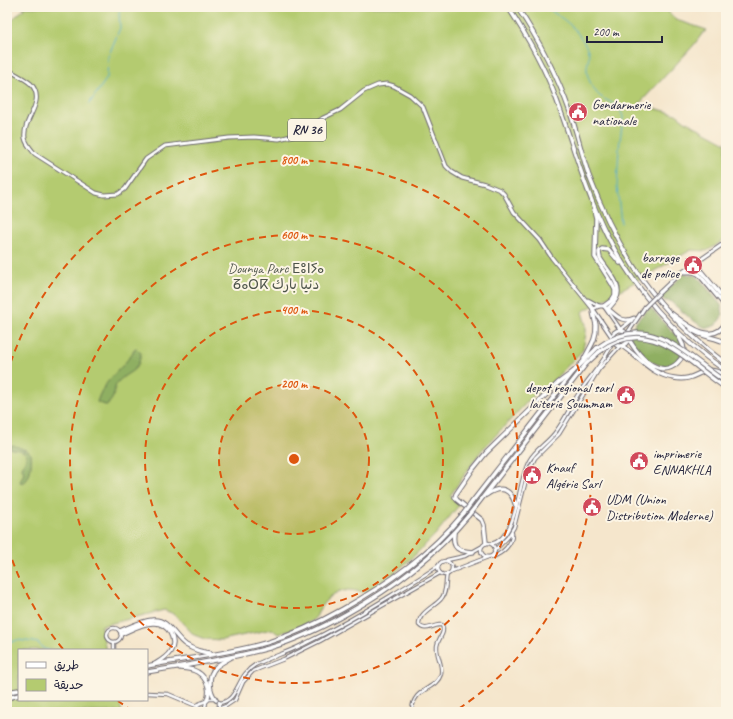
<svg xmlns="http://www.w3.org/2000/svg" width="733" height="719" font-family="Caveat,'Playpen Sans Arabic','Noto Sans Tifinagh',sans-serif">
<rect width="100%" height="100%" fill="#fcf5e5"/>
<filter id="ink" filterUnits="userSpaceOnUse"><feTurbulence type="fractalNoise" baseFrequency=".025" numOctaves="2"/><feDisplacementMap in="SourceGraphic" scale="8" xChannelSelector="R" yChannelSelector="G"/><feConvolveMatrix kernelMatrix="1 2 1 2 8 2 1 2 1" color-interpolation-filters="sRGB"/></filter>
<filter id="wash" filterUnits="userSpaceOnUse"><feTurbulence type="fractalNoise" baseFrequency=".012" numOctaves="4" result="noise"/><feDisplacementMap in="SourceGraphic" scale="16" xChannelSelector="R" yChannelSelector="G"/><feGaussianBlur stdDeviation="0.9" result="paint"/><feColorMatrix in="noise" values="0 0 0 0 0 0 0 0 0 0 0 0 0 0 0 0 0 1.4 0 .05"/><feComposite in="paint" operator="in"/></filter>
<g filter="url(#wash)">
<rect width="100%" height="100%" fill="#f5e6cc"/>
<path fill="#b4cb70" stroke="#6b7656" d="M23,7H664L676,20L707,30L702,34L693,46L639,104L676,114L685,121L726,143V239L707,251L691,250L582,312L586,325V333L583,350L551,383L531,398L481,451L450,496L460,504L435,535L416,554L397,571L367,592C359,593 352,588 343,591C333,593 324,601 319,610C318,612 317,616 315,618C309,625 287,631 278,634L272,629L222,640L205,639L194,635L174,614L164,610L101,626L106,650H19V700H119L122,712H7V24L24,9Z"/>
<g fill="#8faf62" stroke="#58684e">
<path d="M684,274L695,275L698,277L721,305L723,315L716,325C712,327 708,328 704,327C696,324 677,307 670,301H665L660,296Z"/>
<path d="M650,307L681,341C682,348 683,353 679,359C664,381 629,347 630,333C631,326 645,312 650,307Z"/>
<path d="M135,349H137L141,353C138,374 130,369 118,382C114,386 115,392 113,397C112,400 109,402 108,405H105L97,402C102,385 113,376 124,364C128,359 132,354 135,349Z"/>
<path d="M13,445L28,451L31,454C32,462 31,479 23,483L20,482L24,473L22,468L27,455C22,449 18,450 11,449L10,446Z"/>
</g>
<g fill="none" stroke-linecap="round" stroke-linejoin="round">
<g stroke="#50aece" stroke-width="1">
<path d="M546,7C559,17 569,21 579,35C582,40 587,45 588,51C590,57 588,61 587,66C586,76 591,85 596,92C604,103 618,100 623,117L619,148L617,186L621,223"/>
<path d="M89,104L107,78L108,57L120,28L119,13L122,7"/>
<path d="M7,644L17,640L34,642L38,643L44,649L49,650"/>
</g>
</g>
</g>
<g filter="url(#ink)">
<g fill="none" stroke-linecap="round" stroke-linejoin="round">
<g stroke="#6c676e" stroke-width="4.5">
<g id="secondary">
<circle cx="488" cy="550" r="7"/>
<path d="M491,544C519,537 517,483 529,461C535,450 546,444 554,434C565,421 571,404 581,390C591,375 605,361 612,344"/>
<path d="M494,551L508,537L514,527L528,472L535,458L559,434L599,369L620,346"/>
<path d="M492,557C502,554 513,544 512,533"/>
<path d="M447,560L465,556L481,547"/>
<circle cx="445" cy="568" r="7"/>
<path d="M452,571L488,557"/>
<circle cx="114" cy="635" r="7"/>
<path d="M114,642V650"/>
<path d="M147,693L168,694L206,710"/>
<path d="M219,703C239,701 236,676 255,665C270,657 287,653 302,645C333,630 363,613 392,595C408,585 424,576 438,566"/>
<path d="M196,705L206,701"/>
<path d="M218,709L226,706L235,700L243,682L253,671L284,659L320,641L440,573"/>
<path d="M209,712L205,708L206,702L209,699H215"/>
<path d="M215,712L219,707V702"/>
<path d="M412,712C412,687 436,691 441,674C443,664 436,656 437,646C438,638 446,633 442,625H439C431,626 425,632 419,625C418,613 434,607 441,599C447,593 445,582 447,574"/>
</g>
</g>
<g stroke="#6c676e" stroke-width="5">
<g id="primary">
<path d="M7,69C15,74 24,78 31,84C47,102 22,119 25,138C26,144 31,149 35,154L96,193L104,195L118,194L125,189L146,159L165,146L229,138L254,137L279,139L291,136L308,129L323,118L340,110L364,91L378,85L387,84L394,86L410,95L423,107L446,166L452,172L462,178L485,184L500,190L504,194L514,212L540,240L552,258L593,309L612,337"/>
<path d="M699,260L700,271"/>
<path d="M685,272H693L698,274"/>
<path d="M660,292L677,276L726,242"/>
<path d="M588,300L599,306"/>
<path d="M607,308C616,315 622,324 634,318"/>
<path d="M593,309L599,306H604L620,329"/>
<path d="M621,329L632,320"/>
<circle cx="620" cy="338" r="8"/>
<path d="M627,334L645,307"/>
</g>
</g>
<g stroke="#6c676e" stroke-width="5.5">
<g id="highway">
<path d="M508,7C527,36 544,66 556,98C573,144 585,191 607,235C634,289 675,337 726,371"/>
<path d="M517,7C539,40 557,75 570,112C577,133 582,155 589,176C620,257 657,311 726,364"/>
<path d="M594,210L596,218L595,257L612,284L615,290V295L612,300L604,306"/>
<path d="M694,263L726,301"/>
<path d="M691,265L722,302L726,309"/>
<path d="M608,309C611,305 614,303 616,299C624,285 606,269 600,258C599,253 598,251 602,249L609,250L620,263"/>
<path d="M672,314C687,325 713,347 726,322"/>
<path d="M691,329C701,338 715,336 726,343"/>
<path d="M628,338C635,350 645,364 659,368C672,372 687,358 683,345C681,340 678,335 675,331"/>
<path d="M622,346C639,357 652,375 674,378C700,383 701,360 726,376"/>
<path d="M584,359C590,347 597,339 596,325C595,319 593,315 593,309"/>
<path d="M486,495C501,484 511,489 516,506"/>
<path d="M472,502L573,372L597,348"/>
<path d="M476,506L586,364L599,352"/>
<path d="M454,533C452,549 458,551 473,552"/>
<path d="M486,543L484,525L482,520L457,500L455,497L456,494L473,469L486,453L558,383L573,372"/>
<path d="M120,631C130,627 141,621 153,620C169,619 174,637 186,645C194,650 201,652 210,653"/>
<path d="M121,634C131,630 143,622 154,623C168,623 178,640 170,652C166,658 160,661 155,664"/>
<path d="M147,666C187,658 229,654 269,642C295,634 320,622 343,609C389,583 430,554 464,513"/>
<path d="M180,668C184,668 189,669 193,670C205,674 212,688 207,700"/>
<path d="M147,672C188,665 229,659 269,648C296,640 321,628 346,614C393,588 434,557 468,516"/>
<path d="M7,692L19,690"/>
<path d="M7,698L19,695"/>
<path d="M216,700C209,691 207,676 216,667C220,663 225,661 230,658"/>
</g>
</g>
<use href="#secondary" stroke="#fff" stroke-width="2.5"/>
<use href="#primary" stroke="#fff" stroke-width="3"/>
<use href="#highway" stroke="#fff" stroke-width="3.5"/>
<g stroke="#6c676e" stroke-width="5" stroke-linecap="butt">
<path id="primary-bridge" d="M645,307L660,292"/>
</g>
<g stroke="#6c676e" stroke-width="5.5" stroke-linecap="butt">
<g id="highway-bridge">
<path d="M597,348C650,309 684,355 726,382"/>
<path d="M599,352C650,313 686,362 726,388"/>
<path d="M464,513L472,502"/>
<path d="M468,516L476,506"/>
</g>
</g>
<use href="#primary-bridge" stroke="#fff" stroke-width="3"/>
<use href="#highway-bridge" stroke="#fff" stroke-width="3.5"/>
</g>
</g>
<circle cx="294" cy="459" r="75" fill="#de560e" fill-opacity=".12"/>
<g fill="none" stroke="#de560e" stroke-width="2" stroke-dasharray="7 5">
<circle cx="294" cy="459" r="75"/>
<circle cx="294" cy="459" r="149"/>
<circle cx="294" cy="459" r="224"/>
<path d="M133 711A299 299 0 0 1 118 701M63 649A299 299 0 0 1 7 544M7 374A299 299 0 1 1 455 711"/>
</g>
<defs>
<g id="civic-disc" transform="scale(1)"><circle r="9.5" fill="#d1495b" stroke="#fcf5e5"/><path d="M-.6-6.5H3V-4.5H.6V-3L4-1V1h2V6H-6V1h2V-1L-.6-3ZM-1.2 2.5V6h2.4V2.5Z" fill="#fff"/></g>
</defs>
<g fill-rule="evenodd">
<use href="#civic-disc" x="578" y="112"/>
<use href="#civic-disc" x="693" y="265"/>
<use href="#civic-disc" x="626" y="395"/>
<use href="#civic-disc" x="639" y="461"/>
<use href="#civic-disc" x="532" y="475"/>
<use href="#civic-disc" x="592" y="507"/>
</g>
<g text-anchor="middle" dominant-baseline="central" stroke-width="4" stroke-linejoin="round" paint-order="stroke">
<rect fill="#fcf5e5" stroke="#63616e" stroke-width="1" x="288" y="119" width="38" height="22" rx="3"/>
<g font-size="13" font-weight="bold" fill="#22223b">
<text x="307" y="130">RN 36</text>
</g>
<g font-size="14" fill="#22223b" stroke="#fcf5e5" text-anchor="start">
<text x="592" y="104">Gendarmerie<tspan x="592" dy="16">nationale</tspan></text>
<text x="679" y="257" text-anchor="end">barrage<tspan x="679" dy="16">de police</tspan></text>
<text x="612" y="387" text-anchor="end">depot regional sarl<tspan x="612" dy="16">laiterie Soummam</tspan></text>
<text x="653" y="453">imprimerie<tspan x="653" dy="16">ENNAKHLA</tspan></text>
<text x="546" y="467">Knauf<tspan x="546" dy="16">Algérie Sarl</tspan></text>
<text x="606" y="499">UDM (Union<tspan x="606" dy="16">Distribution Moderne)</tspan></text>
</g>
<g font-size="14" fill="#4e554b" stroke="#fcf5e5">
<text x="276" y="268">Dounya Parc ⴹⵓⵏⵢⴰ<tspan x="276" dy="16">ⵒⴰⵔⴽ دنيا بارك</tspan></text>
</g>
</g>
<circle cx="294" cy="459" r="6" fill="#de560e" stroke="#fcf5e5" stroke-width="2"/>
<g font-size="12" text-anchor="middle" font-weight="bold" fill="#de560e" stroke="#fcf5e5" stroke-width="4" stroke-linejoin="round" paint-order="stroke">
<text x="294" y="164">800 m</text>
<text x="294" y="239">600 m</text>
<text x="294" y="314">400 m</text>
<text x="294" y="388">200 m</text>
</g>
<rect width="733" height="719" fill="none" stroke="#fcf5e5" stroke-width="24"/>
<rect x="18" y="649" width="130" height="52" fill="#fcf5e5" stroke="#a5a1a1"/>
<rect x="26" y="662" width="20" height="6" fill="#ffffff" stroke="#a5a1a1"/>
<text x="54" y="669" font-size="12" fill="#22223b">طريق</text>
<rect x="26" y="679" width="20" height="12" fill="#b4cb70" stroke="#a5a1a1"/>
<text x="54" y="689" font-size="12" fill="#22223b">حديقة</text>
<path d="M587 36v6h75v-6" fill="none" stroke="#22223b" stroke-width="2"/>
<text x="593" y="36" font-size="12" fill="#22223b" stroke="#fcf5e5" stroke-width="3" paint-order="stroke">200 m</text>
</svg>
